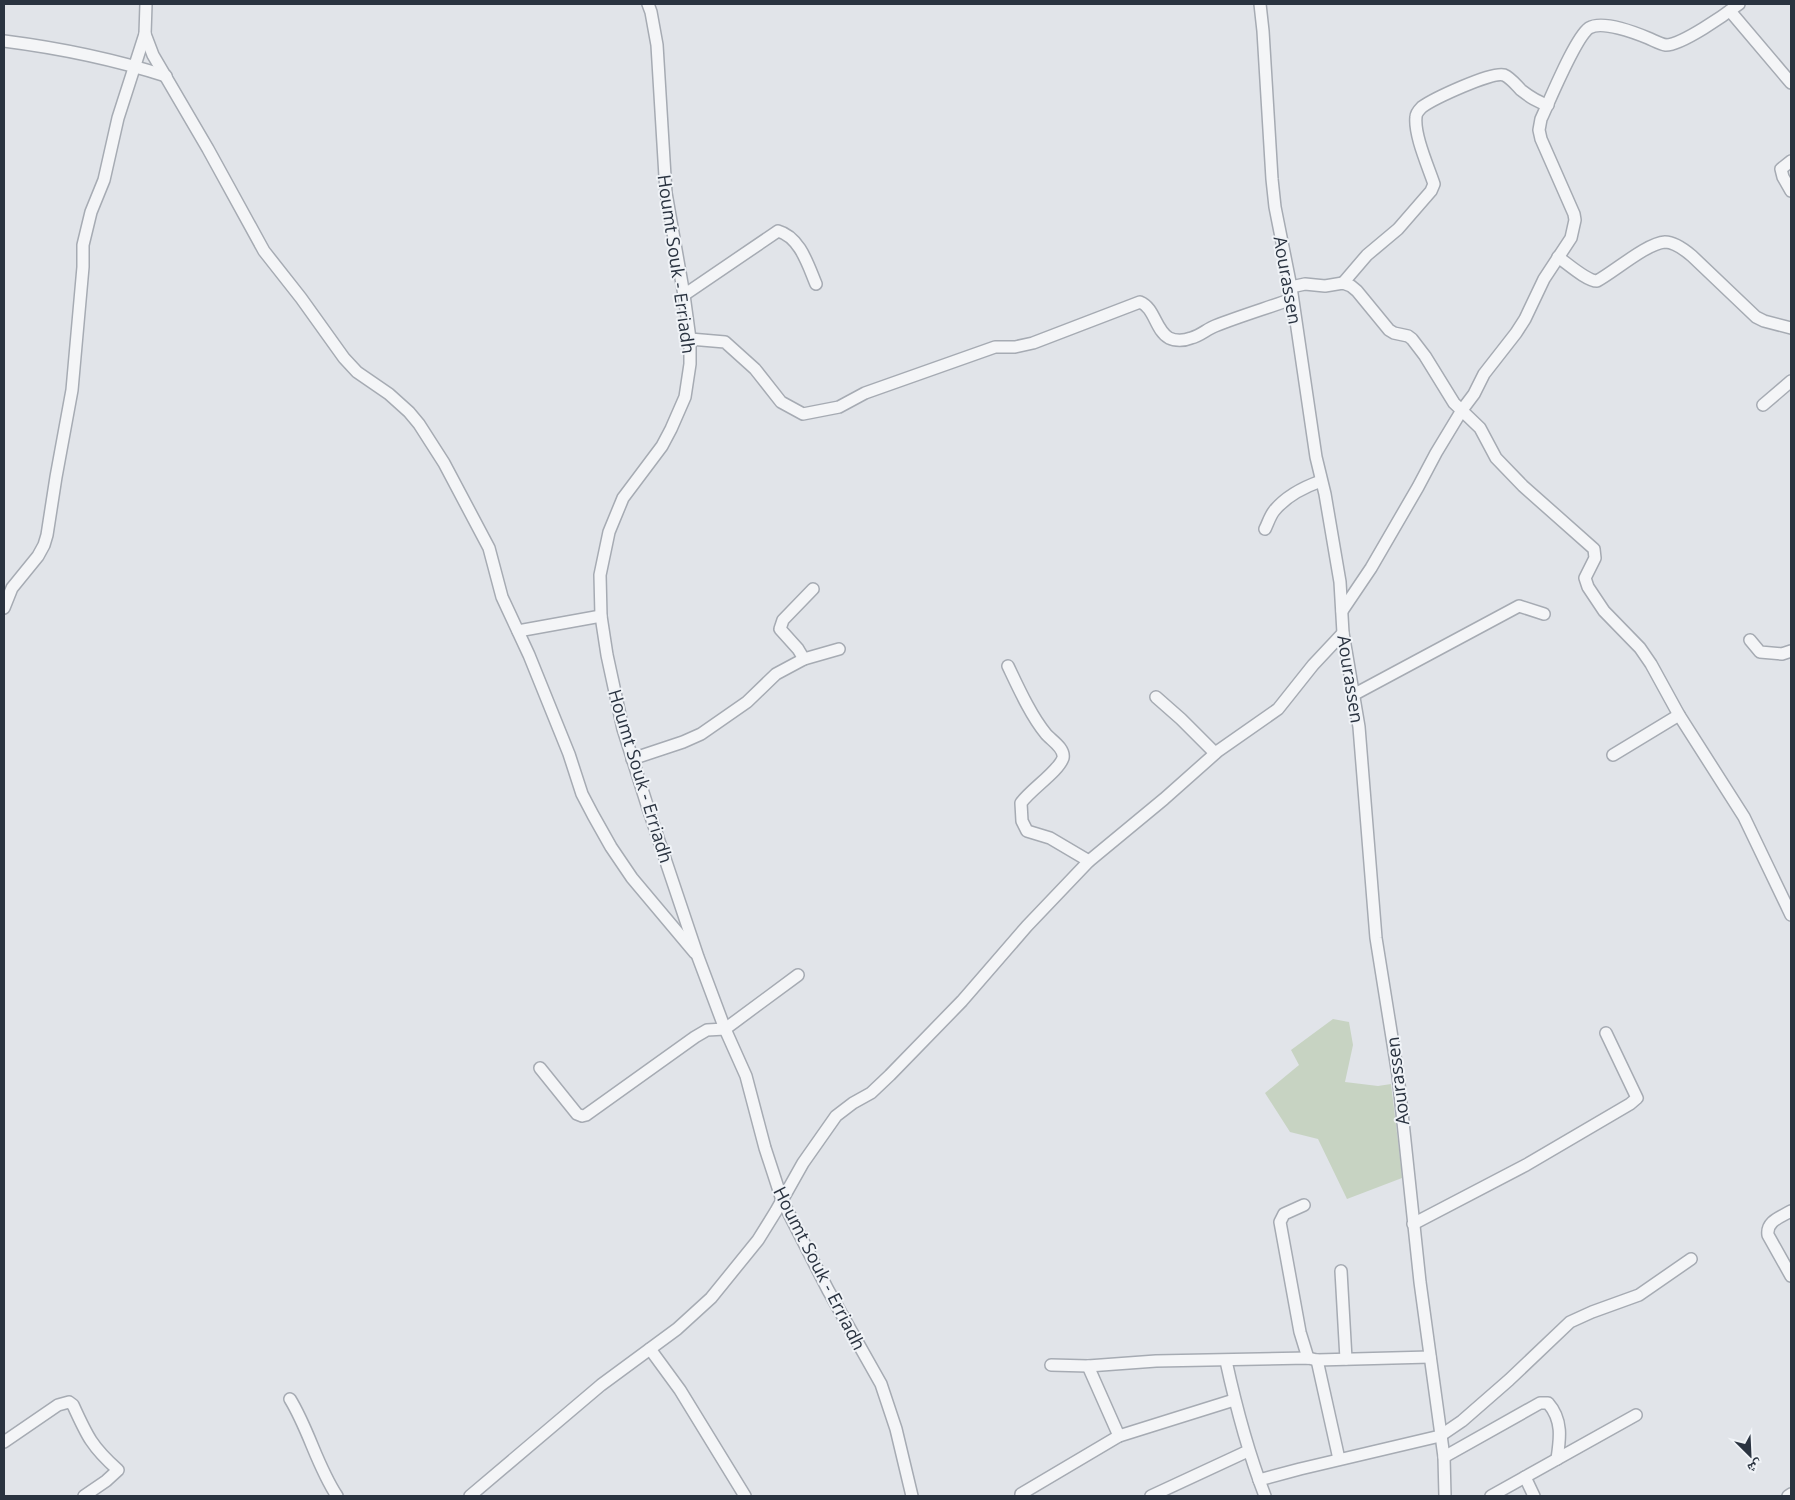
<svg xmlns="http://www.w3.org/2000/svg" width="1795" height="1500" font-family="'Open Sans','Noto Naskh Arabic',sans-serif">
<rect width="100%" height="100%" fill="#e1e4e9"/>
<path fill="#c7d3c2" d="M1333,1019L1349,1022L1353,1045L1345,1082L1378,1086L1391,1084L1401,1166L1402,1178L1347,1199L1318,1139L1290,1132L1265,1093L1299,1065L1291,1050Z"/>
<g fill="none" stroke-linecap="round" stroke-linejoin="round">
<g stroke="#a6abb3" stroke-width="14">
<g id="minor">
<path d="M648,4L651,12L657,45L666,193L684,295L690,339V364L685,397L671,429L662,446L623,498L609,532L600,575L601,616L607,655L623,729L648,808L698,957L725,1029L746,1076L765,1148L782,1200L828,1290L881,1384L896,1429L912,1496"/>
<path d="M1260,4L1263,31L1272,179L1275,207L1291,287L1316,457L1325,494L1340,582L1343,633L1359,727L1376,938L1398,1075L1420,1282L1444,1457L1445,1496"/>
<path d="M1730,11L1791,83"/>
<path d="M145,34L153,55L208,149L264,251L301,298L344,358L357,372L389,394L409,412L419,424L444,463L489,548L502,597L529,655L569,754L582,794L593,815L611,847L632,878L695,953"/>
<path d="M4,41C59,48 113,59 166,76"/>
<path d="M1791,161L1781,169L1783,177L1791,191"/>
<path d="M1558,257C1568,264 1587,281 1597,281C1614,272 1647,243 1665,242C1675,242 1685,250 1692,256L1756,317L1764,321L1791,328"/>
<path d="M1343,283L1367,255L1398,229L1431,191L1434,184C1428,166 1414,135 1416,117C1416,113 1419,110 1422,107C1433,99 1492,71 1504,75C1511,78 1516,85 1521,90C1530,97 1537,102 1548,105"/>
<path d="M1291,287L1305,284L1325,286L1343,283L1351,286L1357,291L1389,330L1394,333L1408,336L1412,339L1425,356L1454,403L1480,428L1496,458L1523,486L1594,549L1595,558L1585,578L1588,587L1604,611L1640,648L1651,664L1679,715L1744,817L1791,915"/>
<path d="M684,295L778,231C800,237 808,265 816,284"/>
<path d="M690,339L725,342L755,369L781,402L803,414L839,407L865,393L995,347H1015L1033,343L1140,302C1155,308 1155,330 1169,338C1175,341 1184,341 1191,338C1200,336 1207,329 1215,326C1240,316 1267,308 1292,299"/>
<path d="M1763,405L1791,381"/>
<path d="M1265,529C1268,523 1270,516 1274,511C1286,496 1304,487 1321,481"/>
<path d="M4,608L12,588L38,556L44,545L47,535L56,477L72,390L83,267V245L91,212L104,180L118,118L145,34L146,4"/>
<path d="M1342,611L1371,568L1418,487L1436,453L1462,410L1474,394L1484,374L1516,333L1525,319L1544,279L1571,238L1575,220L1574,214L1541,139L1539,130L1541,119C1550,100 1575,38 1589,28C1602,20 1636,33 1648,38C1655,41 1660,44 1666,45C1682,45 1726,14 1739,4"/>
<path d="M518,631L601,616"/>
<path d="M1750,640L1760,652L1782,654L1791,651"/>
<path d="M804,659L798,649L780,629L783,620L813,589"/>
<path d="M1008,666C1018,687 1031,716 1046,734C1051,740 1065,748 1063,758C1058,772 1031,789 1021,803L1022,821L1027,831L1050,838L1089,861"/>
<path d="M1353,695L1519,606L1544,614"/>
<path d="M1156,697L1181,719L1215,753"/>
<path d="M1613,755L1679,715"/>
<path d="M632,759L683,742L701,734L747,702L776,674L804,659L839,649"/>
<path d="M540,1068L577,1114L582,1116L586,1115L695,1037L707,1030L725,1029L798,975"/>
<path d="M1304,1205L1284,1214L1280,1222L1300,1332L1308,1358"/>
<path d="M1791,1211C1781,1217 1766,1221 1768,1235L1791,1276"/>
<path d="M1413,1224L1526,1165L1630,1104L1637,1098L1606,1033"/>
<path d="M1341,1271L1346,1359"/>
<path d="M650,1349L680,1390L745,1496"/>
<path d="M1317,1360L1339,1459"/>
<path d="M1226,1361C1236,1407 1248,1452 1265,1496"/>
<path d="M1051,1365L1088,1366L1156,1361L1308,1358L1317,1360L1430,1357"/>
<path d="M1088,1366L1119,1436"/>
<path d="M290,1399C309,1430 317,1466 337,1496"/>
<path d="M4,1442L58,1405L69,1402L73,1405C87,1436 92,1447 118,1470L106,1481L84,1496"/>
<path d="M1444,1457L1540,1403H1548C1563,1420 1560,1439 1557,1459"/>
<path d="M1525,1477L1534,1496"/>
<path d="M1259,1480L1300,1469L1440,1436L1462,1421L1509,1380L1570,1322L1592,1312L1639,1295L1691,1259"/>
<path d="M470,1496L601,1385L677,1329L711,1298L758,1240L776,1211L803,1163L836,1116L853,1103L871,1093L890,1075L962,1001L1027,926L1089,861L1164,799L1218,751L1278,709L1313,665L1343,633"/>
<path d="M1021,1496V1494L1119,1436L1234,1400"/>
<path d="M1151,1496L1248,1451"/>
<path d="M1491,1496L1636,1415"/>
<path d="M1788,1496L1791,1494"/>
</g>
</g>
<use href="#minor" stroke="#f4f5f7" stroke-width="11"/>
</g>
<g text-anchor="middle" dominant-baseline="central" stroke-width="4" stroke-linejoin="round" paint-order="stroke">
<g font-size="18" fill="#2a3340" stroke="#f0f3f7">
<text transform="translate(677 264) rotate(82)">Houmt Souk - Erriadh</text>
<text transform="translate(1288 280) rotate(80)">Aourassen</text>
<text transform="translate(1351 679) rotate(81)">Aourassen</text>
<text transform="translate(641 776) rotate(73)">Houmt Souk - Erriadh</text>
<text transform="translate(1397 1081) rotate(-97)">Aourassen</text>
<text transform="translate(820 1268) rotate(63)">Houmt Souk - Erriadh</text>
</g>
</g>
<rect width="1795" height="1500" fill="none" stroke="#2a3340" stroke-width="10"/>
<g transform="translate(1750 1455) rotate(156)" stroke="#f0f3f7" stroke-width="4" paint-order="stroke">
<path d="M0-4L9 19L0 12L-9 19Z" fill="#2a3340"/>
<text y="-8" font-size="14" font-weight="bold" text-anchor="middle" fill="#2a3340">ش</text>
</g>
</svg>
